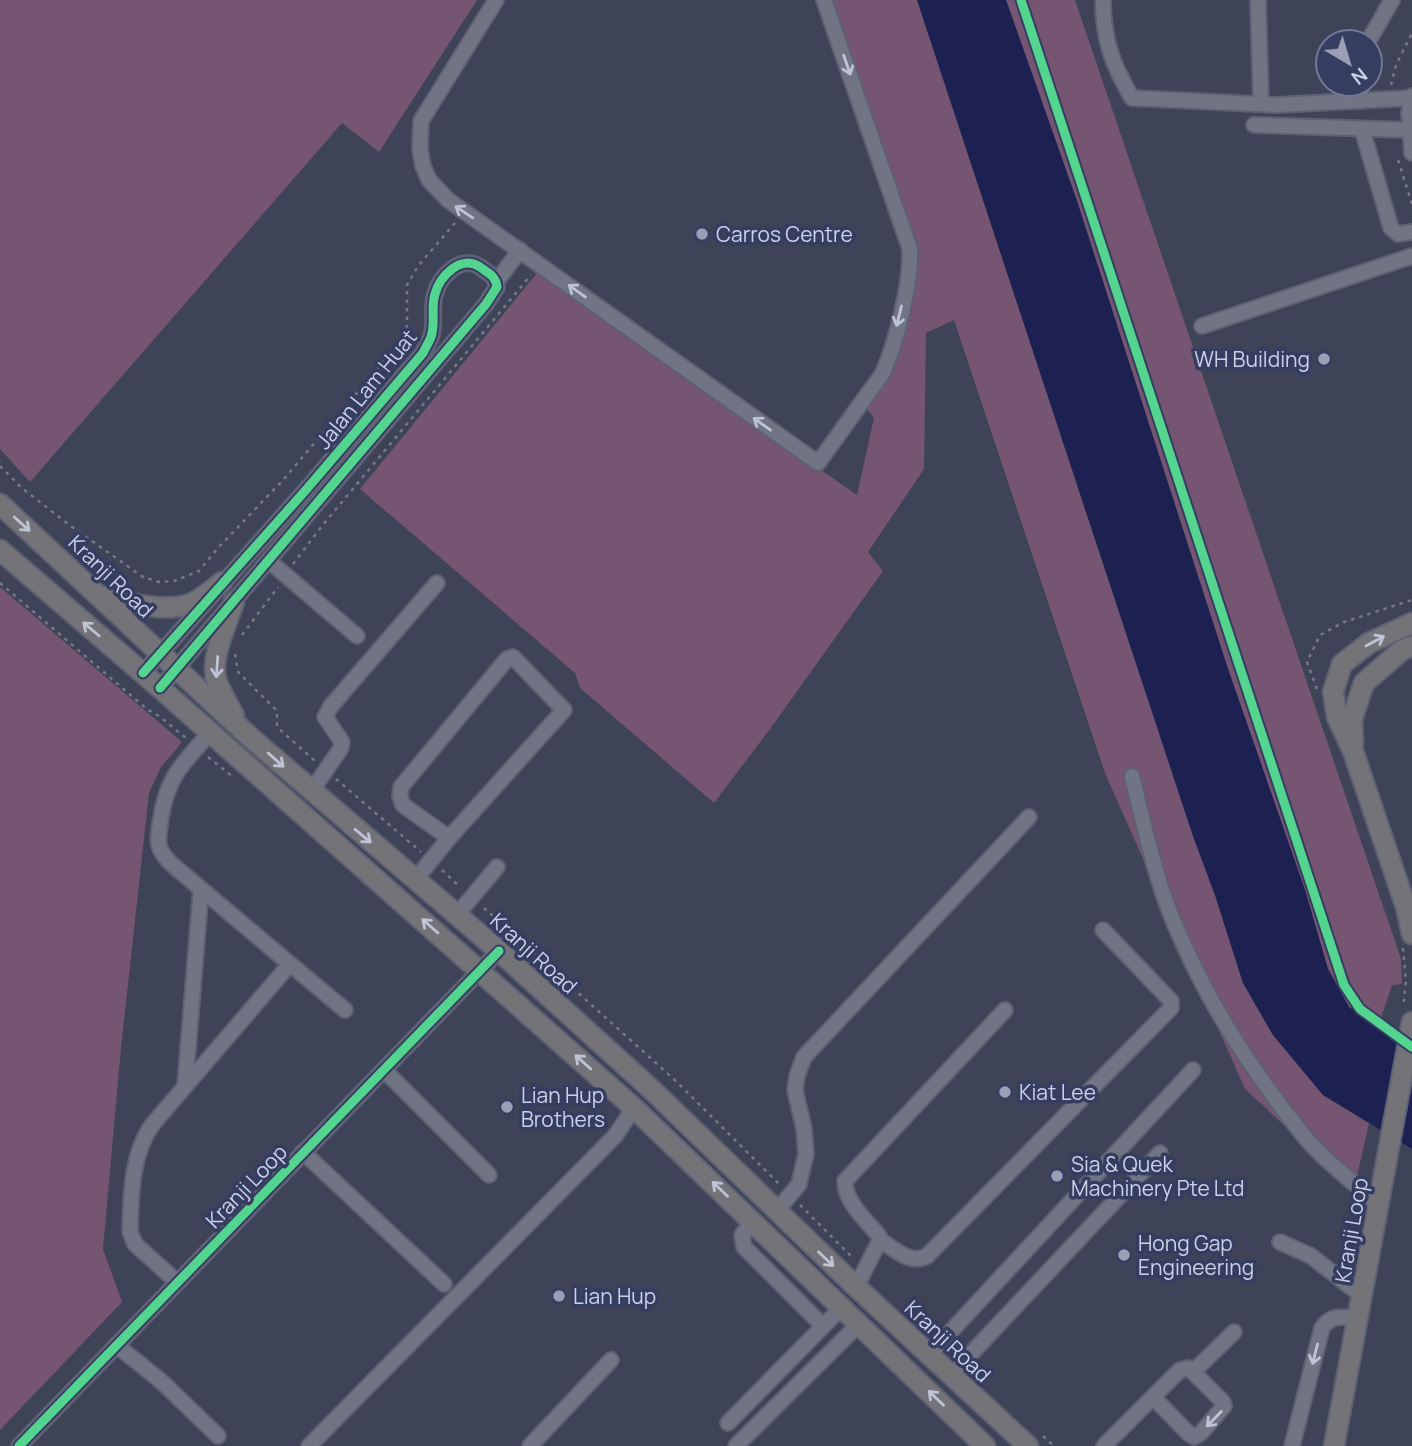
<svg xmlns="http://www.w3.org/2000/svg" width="1412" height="1446" font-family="Manrope,sans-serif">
<rect width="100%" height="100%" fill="#3f4357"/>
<g fill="#755571">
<path d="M0,0H477L379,152L342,123L30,482L0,449Z"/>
<path d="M824,0H917L1193,836L1215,895L1243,983L1273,1035L1323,1095L1369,1123L1354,1190L1245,1089L1105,773L954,320L926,333L924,469L868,552L883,571L770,729L714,803L580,688L575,673L360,489L537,273L857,495L874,418L865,407L901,346L910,249Z"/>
<path d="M1006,0H1075L1401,959L1402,984L1392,985L1378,1027L1349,1007L1328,969L1305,890L1228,669L1077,201Z"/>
<path d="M0,587L182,742L161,767L149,793L121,1048L103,1249L122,1302L0,1430Z"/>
</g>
<path fill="#1c2152" d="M917,0H1006L1077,201L1228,669L1305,890L1328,969L1349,1007L1412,1051V1149L1323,1095L1273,1035L1243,983L1215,895L1193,836Z"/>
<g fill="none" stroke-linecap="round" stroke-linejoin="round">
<g stroke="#5e6173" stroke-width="18">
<g id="minor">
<path d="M496,0L421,121L420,149L423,166L429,180L448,200L818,463L883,373C897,339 911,285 910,249L824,0"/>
<path d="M1103,0C1103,39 1112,64 1132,98L1277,105L1411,98"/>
<path d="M1258,0L1261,104"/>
<path d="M1368,42L1392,0"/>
<path d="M1361,84V101"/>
<path d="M1412,96L1409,113L1412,153"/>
<path d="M1254,125L1409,130"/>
<path d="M1362,129L1391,228L1398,234L1412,232"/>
<path d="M497,281L520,250"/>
<path d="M1202,326L1412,256"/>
<path d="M269,561L357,636"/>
<path d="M143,673L305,491L423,353C426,346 431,340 432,333C435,320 431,306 435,294C440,276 461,254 480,267C488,273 496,276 497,287L486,304L160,688"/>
<path d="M1132,776C1144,824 1154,874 1173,920C1205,998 1252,1072 1305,1137C1327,1164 1355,1182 1379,1206"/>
<path d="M311,792L341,748L342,742L325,717L331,706L437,583"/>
<path d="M415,880L449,838L403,805L400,796L401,787L507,659L513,657L564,710L449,838"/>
<path d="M457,915L497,867"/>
<path d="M290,964L345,1010"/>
<path d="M384,1070L489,1175"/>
<path d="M185,1086L201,889"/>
<path d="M303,1152L444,1284"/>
<path d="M777,1211L799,1184L806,1154L804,1129L795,1090L797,1076L804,1057L1029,817"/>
<path d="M753,1221L742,1235L744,1247L823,1326"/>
<path d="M880,1240C895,1249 910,1265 927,1256L1171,1008V1001L1103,930"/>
<path d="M1280,1242L1311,1256L1362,1296"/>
<path d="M177,1282L135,1244L130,1232C131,1196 131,1155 152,1125L290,964L175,867C155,850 157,842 161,818C167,777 183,763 210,733"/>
<path d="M856,1287L880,1240L879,1236C867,1221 844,1201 845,1181L1005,1010"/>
<path d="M116,1345L161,1381L218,1436"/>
<path d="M929,1355L1193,1070"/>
<path d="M1193,1372L1234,1332"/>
<path d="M951,1375L1160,1153"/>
<path d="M728,1423L842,1307"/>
<path d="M19,1446L499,951"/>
<path d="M309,1446L615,1136L634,1108"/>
<path d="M530,1446L611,1360"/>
<path d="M736,1446L859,1324"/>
<path d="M1104,1446C1129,1421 1155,1395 1180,1370L1189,1368L1223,1402L1224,1406L1201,1433L1194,1437L1188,1433L1153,1397"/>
<path d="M1292,1446L1322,1328C1331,1314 1343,1317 1358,1318"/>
</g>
</g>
<g stroke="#5e6173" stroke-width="23">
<g id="major">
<path d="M0,504L251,738L499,951L650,1088L852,1283L1028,1446"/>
<path d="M0,550L160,688L634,1108L985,1446"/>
<path d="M98,595C127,602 161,613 190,604C201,600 213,589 222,582"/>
<path d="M234,602C227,623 209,660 217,682C221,694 229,705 234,716"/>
<path d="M1412,623L1369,643L1342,664L1333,692L1337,717L1353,751L1406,907L1412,934"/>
<path d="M1353,743L1352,719L1364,683L1402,650L1412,646"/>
<path d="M1334,1446L1412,1022"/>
</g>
</g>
<g stroke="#757987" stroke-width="2.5" stroke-dasharray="3.5 5" stroke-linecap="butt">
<path d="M1391,85L1396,65L1412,33"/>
<path d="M1398,160L1412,204"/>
<path d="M0,466L22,488L72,527L143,577L159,582L174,581L199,571L217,549L284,479L407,334V285L418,266L455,223"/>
<path d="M293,564L322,526L531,275"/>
<path d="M0,583L148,710L159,716L187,739"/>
<path d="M242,635L278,587"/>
<path d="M235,654L238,672L277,711V727L315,761"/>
<path d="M1317,689L1307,662L1320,635L1344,622L1412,600"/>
<path d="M208,757L233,777"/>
<path d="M336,779L421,852"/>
<path d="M442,870L460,887"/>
<path d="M484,908L677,1082L780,1185"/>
<path d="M1403,948L1406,982L1403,1007"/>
<path d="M800,1205L852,1257"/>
<path d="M1043,1436L1054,1446"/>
</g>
<use href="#minor" stroke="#707483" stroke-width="14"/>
<use href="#major" stroke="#737378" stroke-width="19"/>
<g stroke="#353d61" stroke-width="13">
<g id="cycleway">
<path d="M1021,0L1344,985L1360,1009L1412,1047"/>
<path d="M143,673L305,491L423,353C426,346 431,340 432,333C435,320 431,306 435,294C440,276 461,254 480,267C488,273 496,276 497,287L486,304L160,688"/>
<path d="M19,1446L499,951"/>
</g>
</g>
<use href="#cycleway" stroke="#53d58f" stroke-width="9"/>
</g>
<defs><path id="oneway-shaft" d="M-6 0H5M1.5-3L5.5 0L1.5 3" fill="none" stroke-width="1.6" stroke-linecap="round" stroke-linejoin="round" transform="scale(1.75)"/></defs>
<g stroke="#bdc3d8">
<use href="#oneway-shaft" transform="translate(847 65) rotate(71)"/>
<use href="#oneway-shaft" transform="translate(464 212) rotate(-146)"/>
<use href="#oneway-shaft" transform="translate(577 291) rotate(-144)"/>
<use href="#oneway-shaft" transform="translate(899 316) rotate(104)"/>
<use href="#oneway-shaft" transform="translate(762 424) rotate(-144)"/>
<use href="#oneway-shaft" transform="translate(1315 1354) rotate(104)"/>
<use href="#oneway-shaft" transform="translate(1214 1419) rotate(134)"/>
</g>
<g stroke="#bec3d6">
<use href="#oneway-shaft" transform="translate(22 524) rotate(42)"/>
<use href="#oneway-shaft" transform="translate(91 629) rotate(-140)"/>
<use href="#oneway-shaft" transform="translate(1375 641) rotate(-28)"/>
<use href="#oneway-shaft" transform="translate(217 667) rotate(94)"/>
<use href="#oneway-shaft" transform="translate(276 760) rotate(42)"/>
<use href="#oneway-shaft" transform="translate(363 836) rotate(40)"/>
<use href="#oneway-shaft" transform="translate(430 926) rotate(-139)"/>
<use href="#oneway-shaft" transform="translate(583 1062) rotate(-138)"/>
<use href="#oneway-shaft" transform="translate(720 1189) rotate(-136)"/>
<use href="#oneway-shaft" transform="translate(826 1259) rotate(44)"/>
<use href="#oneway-shaft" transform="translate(936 1398) rotate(-136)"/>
</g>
<g fill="#9a9fb5" stroke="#353d61" stroke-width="2.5">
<circle cx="702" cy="234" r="7"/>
<circle cx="1324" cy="359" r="7"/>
<circle cx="1005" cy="1092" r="7"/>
<circle cx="507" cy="1107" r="7"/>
<circle cx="1057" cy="1176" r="7"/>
<circle cx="1124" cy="1255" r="7"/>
<circle cx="559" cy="1296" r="7"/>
</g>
<g text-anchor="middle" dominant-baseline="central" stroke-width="7" stroke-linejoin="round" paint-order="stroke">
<g font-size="21" fill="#cbd1e7" stroke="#353d61" text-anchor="start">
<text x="716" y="234">Carros Centre</text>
<text x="1310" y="359" text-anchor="end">WH Building</text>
<text x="1019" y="1092">Kiat Lee</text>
<text x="521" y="1095">Lian Hup<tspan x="521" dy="24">Brothers</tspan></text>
<text x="1071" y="1164">Sia &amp; Quek<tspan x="1071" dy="24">Machinery Pte Ltd</tspan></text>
<text x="1138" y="1243">Hong Gap<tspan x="1138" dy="24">Engineering</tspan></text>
<text x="573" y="1296">Lian Hup</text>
</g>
<g font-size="21" fill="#cbd1e7" stroke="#353d61">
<text transform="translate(366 389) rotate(-51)">Jalan Lam Huat</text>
<text transform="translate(111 576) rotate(44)">Kranji Road</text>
<text transform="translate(534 953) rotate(42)">Kranji Road</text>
<text transform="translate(246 1186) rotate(-46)">Kranji Loop</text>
<text transform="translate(1351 1230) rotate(-80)">Kranji Loop</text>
<text transform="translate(948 1341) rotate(43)">Kranji Road</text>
</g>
</g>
<g transform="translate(1349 63) rotate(142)"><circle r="33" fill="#353d61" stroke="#717897" stroke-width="2"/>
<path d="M0-5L12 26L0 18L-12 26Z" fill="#9a9fb5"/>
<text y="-10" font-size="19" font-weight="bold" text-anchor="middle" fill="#cbd1e7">N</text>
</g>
</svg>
